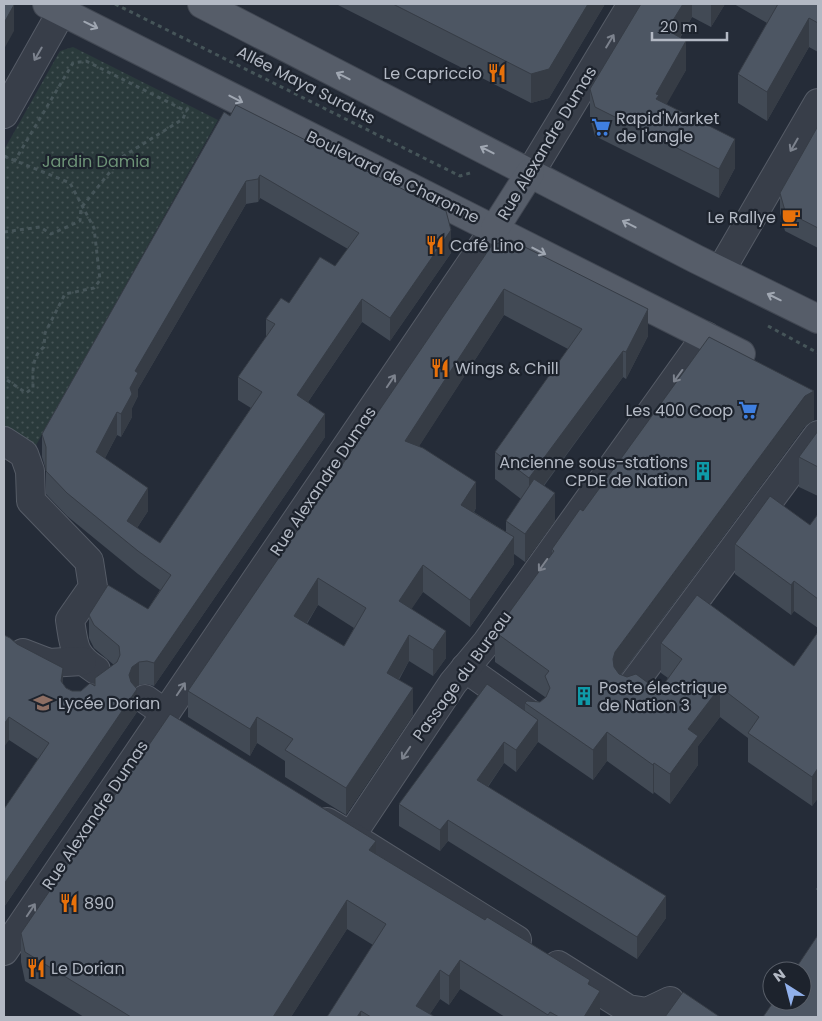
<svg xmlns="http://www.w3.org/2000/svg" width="822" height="1021" font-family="Poppins,sans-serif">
<defs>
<pattern id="park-dots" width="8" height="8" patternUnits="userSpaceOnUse" patternTransform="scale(1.25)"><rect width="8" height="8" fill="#2a3a3b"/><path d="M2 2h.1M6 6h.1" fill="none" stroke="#465456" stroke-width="1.8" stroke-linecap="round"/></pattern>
</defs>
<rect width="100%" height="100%" fill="#252c38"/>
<path fill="url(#park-dots)" d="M73,47L218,120L35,447L4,429V150L60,51Z"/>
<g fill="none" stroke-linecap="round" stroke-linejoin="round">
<g stroke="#565c67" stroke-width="30">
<g id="minor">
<path d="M4,114L62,11"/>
<path d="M530,173L632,4"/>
<path d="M721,270L818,103"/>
<path d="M4,441L24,454L30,471L31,501L89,561L93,587L70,620C74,646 73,655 96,670"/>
<path d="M23,653L49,663L82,661"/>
<path d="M465,668L534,717"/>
<path d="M628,691L818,435"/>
<path d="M145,699L165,713"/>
<path d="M327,822L351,836L453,683L487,642L706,336"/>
<path d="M351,836L517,940"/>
<path d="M4,951L495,228"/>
<path d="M558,965L628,1009L647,1012L670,1001"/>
</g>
</g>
<g stroke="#414752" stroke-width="30">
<g id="major">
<path d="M47,4L741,354"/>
<path d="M202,4L696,259L818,319"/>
<path d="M495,228L530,173"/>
</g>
</g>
<g stroke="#465559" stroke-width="3" stroke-dasharray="4 4" stroke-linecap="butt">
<path d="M115,4L460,176L470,173"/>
<path d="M4,156L70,183L94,228L100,280L94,288L65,294L45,333L44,347C31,357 33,372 33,388L26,393L4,378"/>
<path d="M14,162L73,63L86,61L186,111L190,106"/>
<path d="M4,232L40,227L51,234L80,221L81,208L122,157L183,119L186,111"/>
<path d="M768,326L818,353"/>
<path d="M817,888L818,889"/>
</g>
<use href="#minor" stroke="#383e49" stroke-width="28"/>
<use href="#major" stroke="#565d69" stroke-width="28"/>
</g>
<g fill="#424a55" fill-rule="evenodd">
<path d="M336,4H605L549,98L531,103Z"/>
<path d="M641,4H725L711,27L692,17L680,38L686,70L666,104L735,168L719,198L595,136L590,118V89Z"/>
<path d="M734,4H818V52L809,47L767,121L738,103V74L767,23Z"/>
<path d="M224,112L451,253L390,341L362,322L308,402L325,437L154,686L147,684L139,685L135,688L137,712L4,907V809L38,759L9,740L4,635L63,684L66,688L72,691H81L95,686L114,665L94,648L89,638V615L148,609L160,590L138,574L67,516L46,494V470L42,457V434ZM260,198L348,249L335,266L289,303L266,319V337L238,377V400L251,408L160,543L137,528L148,511L105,458L117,435L121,437L132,417V408L138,396V389L246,204L258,202Z"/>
<path d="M818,126V248L785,231L780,213V193Z"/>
<path d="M492,245L648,336L626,379L623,377L544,486L555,521L525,562L514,554V564L470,627L423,592L411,609L446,658L433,676L409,661L399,680L413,715L346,815L285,777V761L257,743L250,756L188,717V691ZM504,315L568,349L495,452V479L521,499L506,521V532L474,512L476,508L419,446ZM318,605L354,628L344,646L307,624Z"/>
<path d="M814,420L805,426L621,675L659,691L668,678L661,673V643L794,666L818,632V798L812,806L748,762V738L720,717L698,746V765L670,804L654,792L653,794L607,761L593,780L538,742L516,772L504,763L488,787L666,918L637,959L448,841L440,851L399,826V804L525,711V703L540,702L545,698V697L495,662V632L552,554V549L583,511Z"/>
<path d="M818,431V496L799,487V457Z"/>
<path d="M818,514V628L794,611L791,615L735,574V544L810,525Z"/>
<path d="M376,854L590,985L600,1017H505L460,989L449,1005L440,999L430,1014L435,1017H327L373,945L347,929L291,1017H84L25,981L21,962V933Z"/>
</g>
<g fill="#363c45">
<path d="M588,4H605L549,98L531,103V74Z"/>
<path d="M683,4H692V17L667,59V30Z"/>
<path d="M711,4H725L711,27Z"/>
<path d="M14,5V31L4,49V23Z"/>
<path d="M809,18V47L767,121V92Z"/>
<path d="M686,41V70L659,118L656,94Z"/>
<path d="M735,139V168L719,198V169Z"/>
<path d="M260,175V198L258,202V179Z"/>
<path d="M246,181V204L138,389V396L132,408V417L121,437V414L135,371Z"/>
<path d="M451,230V253L390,341V318Z"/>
<path d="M504,289V315L405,468V441Z"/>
<path d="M362,299V322L297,418V395Z"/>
<path d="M648,309V336L626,379V352Z"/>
<path d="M623,351V377L529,505V478Z"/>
<path d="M814,391V420L805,426L615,682L613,659L615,652L805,396Z"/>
<path d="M117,412V435L96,475V452Z"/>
<path d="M325,414V437L154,686V663Z"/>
<path d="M476,482V508L461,531V505Z"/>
<path d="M148,488V511L127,543V521Z"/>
<path d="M555,493V521L525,562V534Z"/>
<path d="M514,537V564L470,627V600Z"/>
<path d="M423,565V592L399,628V601Z"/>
<path d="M318,578V605L294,643V616Z"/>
<path d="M794,581V611L791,615V585Z"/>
<path d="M446,631V658L433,676V650Z"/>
<path d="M409,635V661L387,699V673Z"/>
<path d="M139,662V685L132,690L129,675L132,667Z"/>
<path d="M63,668V691L61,681Z"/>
<path d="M720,687V717L698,746V765L670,804V774L688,729Z"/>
<path d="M413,688V715L346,815V788Z"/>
<path d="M137,689V712L4,907V884Z"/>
<path d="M9,717V740L4,747V724Z"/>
<path d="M257,717V743L250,756V729Z"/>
<path d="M538,720V742L516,772V750Z"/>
<path d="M607,732V761L593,780V750Z"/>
<path d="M504,742V763L477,802V780Z"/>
<path d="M654,763V792L653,794V765Z"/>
<path d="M818,768V798L812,806V777Z"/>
<path d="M448,820V841L440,851V830Z"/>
<path d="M376,841V870L369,850Z"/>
<path d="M666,896V918L637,959V937Z"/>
<path d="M347,900V929L291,1017H273Z"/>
<path d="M460,960V989L449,1005V976Z"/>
<path d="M440,970V999L428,1017L416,1006Z"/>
<path d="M590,980V1007L600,991V1017H584L588,984Z"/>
<path d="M361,1011V1017H357Z"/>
</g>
<g fill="#4d5663" stroke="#363c45" fill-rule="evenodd">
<path d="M4,4H14V5L4,23Z"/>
<path d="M393,4H588L549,69L531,74Z"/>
<path d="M641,4H683L667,30L686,41L656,94L659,95L656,99L735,139L719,169L595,107L590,89Z"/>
<path d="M778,4H818V23L809,18L767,92L738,74Z"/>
<path d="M236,105L446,211L451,230L390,318L362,299L297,395L325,414L154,663L147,661L139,662L132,667L129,675L131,682L137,689L4,884V809L49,743L9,717L4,724V635L10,638L17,644L63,668L61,681L66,688L72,691H81L90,683L95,686V678L117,662L120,655L119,646L94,625L89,615L108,585L148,609L171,575L138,551L67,493L46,471V447L42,434L224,112L230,116ZM260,175L359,233L335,266L320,257L289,303L281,298L266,319L275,324L238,377L262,392L160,543L127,521L148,488L96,452L117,412L121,414L132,394L130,388L138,373L135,371L246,181L258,179Z"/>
<path d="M818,126V228L785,211L780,193Z"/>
<path d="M511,240L648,309L626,352L623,351L529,478L495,452L582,329L504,289L405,441L423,448L476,482L461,505L514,537L470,600L423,565L399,601L446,631L433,650L409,635L387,673L413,688L346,788L285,750L293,739L257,717L250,729L188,691L492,245ZM318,578L366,608L344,646L294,616Z"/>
<path d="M709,337L814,391L805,396L615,652L613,659L614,667L619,674L627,677L636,674L659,691L682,659L661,643L697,595L794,666L818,632V768L812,777L748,733L759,717L720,687L688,729L698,736L670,774L654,763L653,765L607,732L593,750L525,703L527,701L540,702L546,697L550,688L545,676L549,671L495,632L554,551L552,549L580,509L583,511Z"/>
<path d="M818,431V467L799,457Z"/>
<path d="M534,479L555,493L525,534L506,521Z"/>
<path d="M770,496L810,525L818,514V599L794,581L791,585L735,544Z"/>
<path d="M487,684L538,720L516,750L504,742L477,780L666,896L637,937L448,820L440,830L399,804Z"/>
<path d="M170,714L376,841L369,850L485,920L487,917L590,980L588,984L600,991L584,1017H559L550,1012L548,1015L460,960L449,976L440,970L416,1006L435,1017H371L361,1011L357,1017H327L386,924L347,900L273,1017H131L25,952L21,933Z"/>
<path d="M818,935V1017H763L774,1001H802V971H794Z"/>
<path d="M683,992L720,1017H665Z"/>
</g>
<defs><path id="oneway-shaft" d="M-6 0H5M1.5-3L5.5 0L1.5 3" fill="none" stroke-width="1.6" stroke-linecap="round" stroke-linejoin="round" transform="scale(1.25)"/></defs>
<g stroke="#a0a7b2">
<use href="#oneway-shaft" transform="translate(91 25) rotate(26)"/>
<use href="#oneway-shaft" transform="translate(343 76) rotate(-153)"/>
<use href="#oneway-shaft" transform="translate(236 99) rotate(27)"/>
<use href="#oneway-shaft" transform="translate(487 150) rotate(-153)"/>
<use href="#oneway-shaft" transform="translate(629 224) rotate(-153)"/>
<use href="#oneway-shaft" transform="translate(539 251) rotate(27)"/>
<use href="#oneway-shaft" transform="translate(774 297) rotate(-154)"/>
</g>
<g stroke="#7c828d">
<use href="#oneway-shaft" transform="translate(610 41) rotate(-59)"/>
<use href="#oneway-shaft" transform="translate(38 54) rotate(120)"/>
<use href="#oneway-shaft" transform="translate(794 145) rotate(120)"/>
<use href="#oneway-shaft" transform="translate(678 376) rotate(126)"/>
<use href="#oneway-shaft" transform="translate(391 381) rotate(-56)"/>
<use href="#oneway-shaft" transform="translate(543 565) rotate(126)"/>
<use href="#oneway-shaft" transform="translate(181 689) rotate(-56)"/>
<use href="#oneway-shaft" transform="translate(406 753) rotate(124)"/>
<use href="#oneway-shaft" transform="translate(31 910) rotate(-56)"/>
</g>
<defs>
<g id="restaurant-bare" transform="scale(1.5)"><path d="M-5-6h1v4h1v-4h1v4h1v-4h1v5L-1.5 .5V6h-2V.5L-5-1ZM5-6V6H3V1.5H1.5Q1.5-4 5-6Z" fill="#e8710a" stroke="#1d232d" stroke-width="2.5" paint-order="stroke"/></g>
<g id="supermarket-bare" transform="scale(1.5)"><path d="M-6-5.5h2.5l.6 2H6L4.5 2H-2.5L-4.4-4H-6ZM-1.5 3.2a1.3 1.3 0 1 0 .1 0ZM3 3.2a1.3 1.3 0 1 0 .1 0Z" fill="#3f7fe0" stroke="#1d232d" stroke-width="2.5" paint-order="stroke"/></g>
<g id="cafe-bare" transform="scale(1.5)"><path d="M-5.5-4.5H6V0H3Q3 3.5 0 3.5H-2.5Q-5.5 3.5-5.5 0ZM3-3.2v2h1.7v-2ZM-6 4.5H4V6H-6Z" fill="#e8710a" stroke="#1d232d" stroke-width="2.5" paint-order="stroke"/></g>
<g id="building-bare" transform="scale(1.5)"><path d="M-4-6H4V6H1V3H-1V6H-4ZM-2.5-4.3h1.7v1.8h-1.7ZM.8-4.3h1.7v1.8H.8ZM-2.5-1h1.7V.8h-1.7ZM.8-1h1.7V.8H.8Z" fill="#0f9aa8" stroke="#1d232d" stroke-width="2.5" paint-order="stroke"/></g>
<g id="school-bare" transform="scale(1.5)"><path d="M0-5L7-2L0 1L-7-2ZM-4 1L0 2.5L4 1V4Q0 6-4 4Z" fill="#8d6e63" stroke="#1d232d" stroke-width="2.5" paint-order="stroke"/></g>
</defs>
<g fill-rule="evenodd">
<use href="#restaurant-bare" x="497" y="73"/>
<use href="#supermarket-bare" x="601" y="127"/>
<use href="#cafe-bare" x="791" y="217"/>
<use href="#restaurant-bare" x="435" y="245"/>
<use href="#restaurant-bare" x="440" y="368"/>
<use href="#supermarket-bare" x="748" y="410"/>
<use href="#building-bare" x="703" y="471"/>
<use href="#building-bare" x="584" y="696"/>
<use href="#school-bare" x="43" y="703"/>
<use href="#restaurant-bare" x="69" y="903"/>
<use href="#restaurant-bare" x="36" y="968"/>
</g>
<g text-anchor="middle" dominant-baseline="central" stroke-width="4.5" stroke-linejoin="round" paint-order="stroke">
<g font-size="16" fill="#b3b9c4" stroke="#1d232d" text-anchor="start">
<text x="482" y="73" text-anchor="end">Le Capriccio</text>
<text x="616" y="118">Rapid'Market<tspan x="616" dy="18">de l'angle</tspan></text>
<text x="776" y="217" text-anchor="end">Le Rallye</text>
<text x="450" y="245">Café Lino</text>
<text x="455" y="368">Wings &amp; Chill</text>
<text x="733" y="410" text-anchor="end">Les 400 Coop</text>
<text x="688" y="462" text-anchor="end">Ancienne sous-stations<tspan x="688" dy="18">CPDE de Nation</tspan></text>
<text x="599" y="687">Poste électrique<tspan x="599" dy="18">de Nation 3</tspan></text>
<text x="58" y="703">Lycée Dorian</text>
<text x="84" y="903">890</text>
<text x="51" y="968">Le Dorian</text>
</g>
<g font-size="16" fill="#b3b9c4" stroke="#1d232d">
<text transform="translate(306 85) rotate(27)">Allée Maya Surduts</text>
<text transform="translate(547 143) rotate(-59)">Rue Alexandre Dumas</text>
<text transform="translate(393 177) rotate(26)">Boulevard de Charonne</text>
<text transform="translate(323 481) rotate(-56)">Rue Alexandre Dumas</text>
<text transform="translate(462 676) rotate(-54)">Passage du Bureau</text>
<text transform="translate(95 815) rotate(-56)">Rue Alexandre Dumas</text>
</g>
<g font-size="16" fill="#6d9377" stroke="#1d232d">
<text x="96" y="161">Jardin Damia</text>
</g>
</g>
<rect width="822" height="1021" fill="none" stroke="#b3b9c4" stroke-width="10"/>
<g transform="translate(787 986) rotate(324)"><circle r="24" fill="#1d232d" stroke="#595f69"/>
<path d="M0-4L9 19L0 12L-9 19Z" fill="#91b1ec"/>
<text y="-8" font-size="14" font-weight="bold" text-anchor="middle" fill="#b3b9c4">N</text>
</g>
<path d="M652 32v8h75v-8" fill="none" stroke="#b3b9c4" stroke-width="2.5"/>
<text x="660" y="32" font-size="15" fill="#b3b9c4" stroke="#1d232d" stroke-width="4" paint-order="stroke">20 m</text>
</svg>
